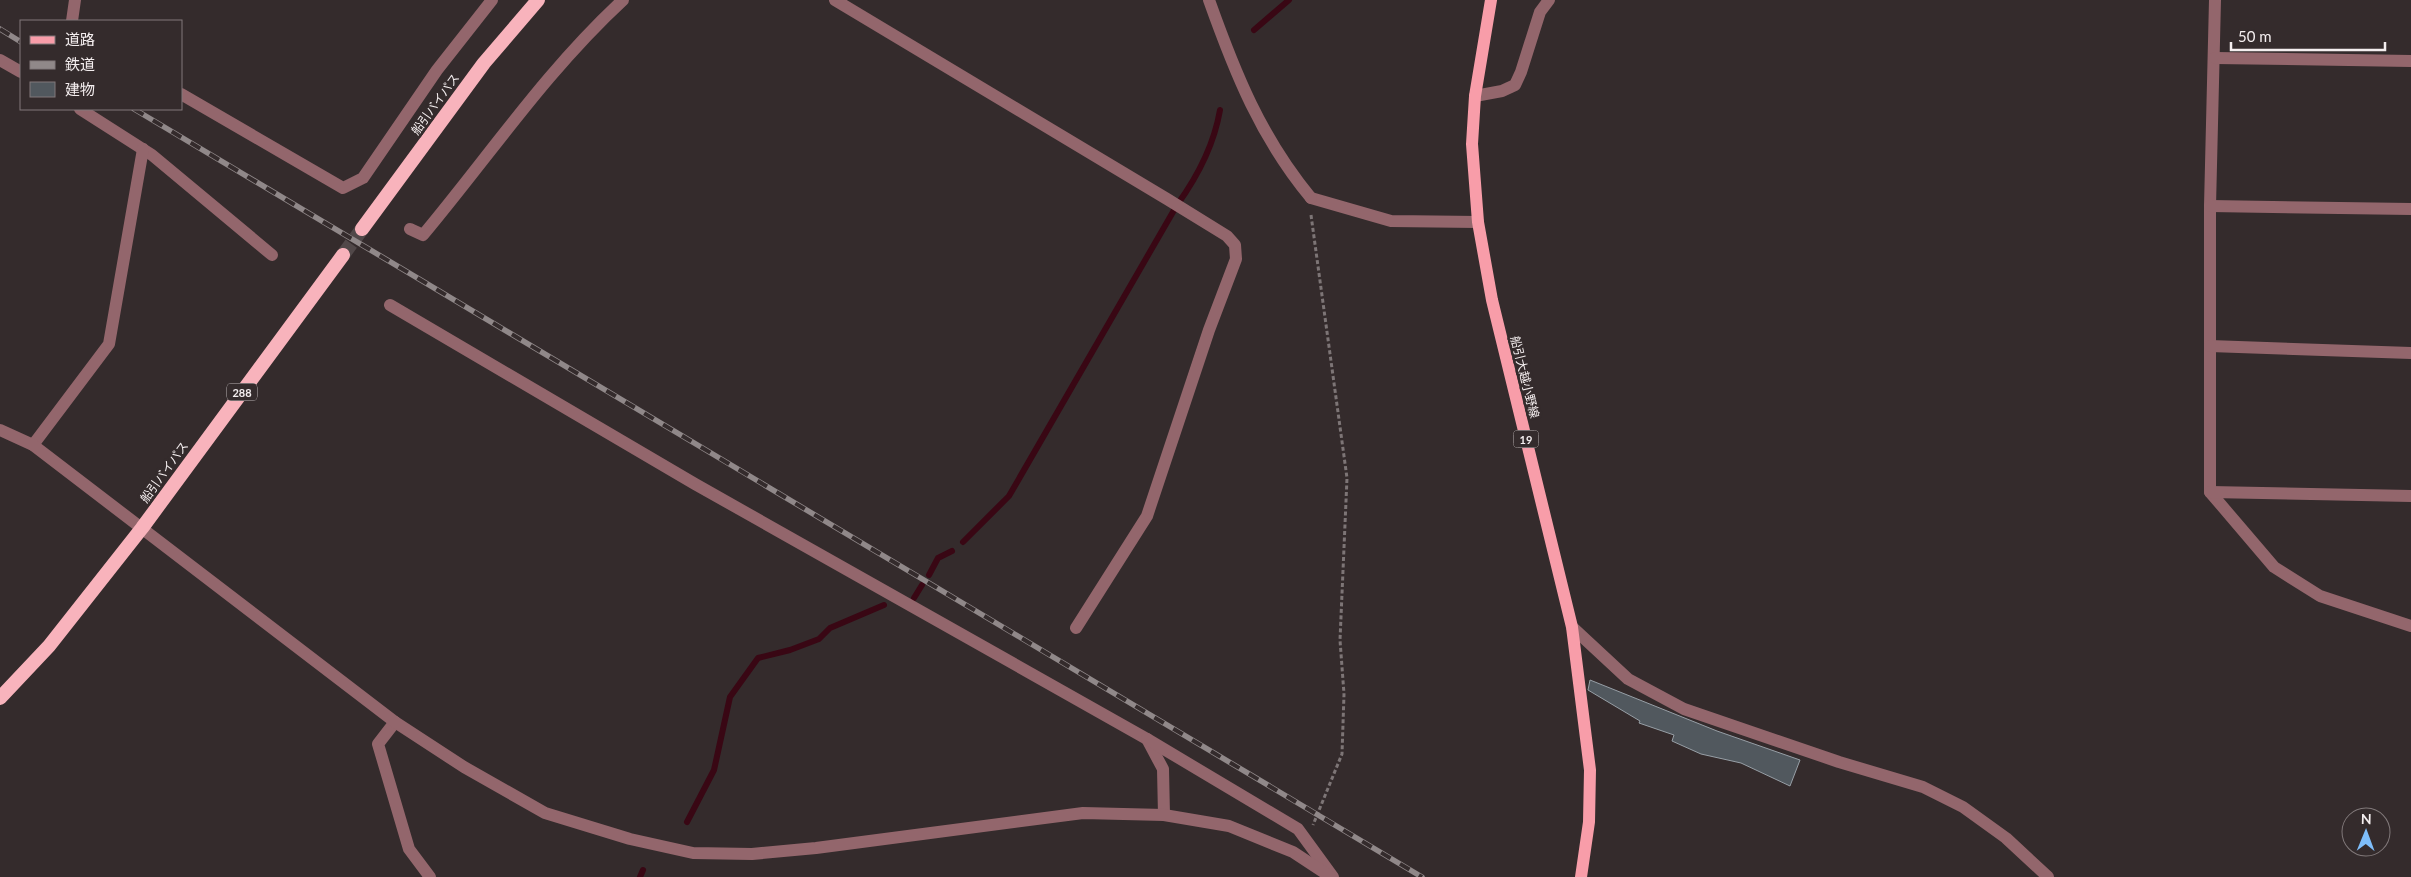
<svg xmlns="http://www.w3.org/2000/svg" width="2411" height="877" font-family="Lato,'Noto Sans JP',sans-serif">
<rect width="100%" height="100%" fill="#342b2c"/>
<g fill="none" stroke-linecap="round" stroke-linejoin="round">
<g stroke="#390714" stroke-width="6">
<path d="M1254,30L1289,0"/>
<path d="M963,542L1009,496L1177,205C1198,176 1214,145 1220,110"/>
<path d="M929,575L938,558L952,551"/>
<path d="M914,598L922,585"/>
<path d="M687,822L714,770L730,697L758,658L790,650L819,639L830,628L884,605"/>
<path d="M640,877L643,870"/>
</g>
</g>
<path fill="#51585e" stroke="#979fa6" d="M1590,680L1717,731L1800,760L1790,786L1741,763L1701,754L1672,741L1674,735L1639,723L1640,721L1588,690Z"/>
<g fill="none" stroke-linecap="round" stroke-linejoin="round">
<path stroke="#514849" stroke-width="14" stroke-dasharray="14 7" stroke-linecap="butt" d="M343,255L362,229"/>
<path stroke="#7d7576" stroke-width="3" stroke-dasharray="4 2.5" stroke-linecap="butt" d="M1311,215L1347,478L1340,640L1344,694L1342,754L1313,825"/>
<g stroke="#93666c" stroke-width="12">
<path d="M835,0L1167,199L1227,236L1235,245L1236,259L1209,330L1147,516L1076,628"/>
<path d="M2215,0L2210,206V492L2274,567L2320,596L2411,626"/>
<path d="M72,21L75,0"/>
<path d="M2215,58L2411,61"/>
<path d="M0,60L21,72"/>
<path d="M181,94L343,188L363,178L437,70L492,0"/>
<path d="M1475,96L1502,91L1515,85L1521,72L1540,12L1549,0"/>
<path d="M80,109L152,155L272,255"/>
<path d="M1311,198L1391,221L1478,222"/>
<path d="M2210,206L2411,209"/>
<path d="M410,229L423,235C489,156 547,70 623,0"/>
<path d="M390,305L695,484L1147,739L1163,769L1164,815"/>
<path d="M2210,346L2411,353"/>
<path d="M33,445L109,344L143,149"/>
<path d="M2210,492L2411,496"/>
<path d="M1572,627L1628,679L1684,709L1839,762L1923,787L1963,807L2006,838L2048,877"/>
<path d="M395,722L378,744L409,849L430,877"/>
<path d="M1147,739L1298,829L1333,877"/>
</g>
<g stroke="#93666c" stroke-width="12">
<path d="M1209,0C1235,73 1261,138 1311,198"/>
<path d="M0,430L33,445L395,722L464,767L545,813L630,839L693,853L752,854L816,848L1083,813L1164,815L1229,826L1293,852L1331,877"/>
</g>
<path stroke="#f89da9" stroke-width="12" d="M1491,0L1475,96L1472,144L1478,222L1492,300L1572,627L1590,770L1589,822L1581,877"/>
<g stroke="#f8b3bc" stroke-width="14">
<path d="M362,229L484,63L538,0"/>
<path d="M0,698L49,646L142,528L343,255"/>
</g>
<g stroke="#908889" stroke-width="5.5">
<g id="rail">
<path d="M0,29L21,42"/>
<path d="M134,109L1422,877"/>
</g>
</g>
<use href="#rail" stroke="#342b2c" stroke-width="4" stroke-dasharray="11" stroke-linecap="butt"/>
</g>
<g text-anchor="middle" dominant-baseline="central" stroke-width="5" stroke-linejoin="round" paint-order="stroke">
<g fill="#342b2c" stroke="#bab4b4" stroke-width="1">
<rect x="227" y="383.5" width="30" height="17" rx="4"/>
<rect x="1513.5" y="430.5" width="25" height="17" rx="4"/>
</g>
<g font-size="11" font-weight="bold" fill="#f4eeef">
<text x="242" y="392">288</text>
<text x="1526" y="439">19</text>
</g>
<g font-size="12" fill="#f4eeef" stroke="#342b2c">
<text transform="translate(435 104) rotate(-54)">船引バイパス</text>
<text transform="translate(1525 377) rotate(76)">船引大越小野線</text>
<text transform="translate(164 472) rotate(-54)">船引バイパス</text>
</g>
</g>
<rect x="20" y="20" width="162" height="90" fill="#342b2c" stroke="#81797a"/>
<rect x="30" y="36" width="25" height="8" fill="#f89da9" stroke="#81797a"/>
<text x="65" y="45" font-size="15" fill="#f4eeef">道路</text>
<rect x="30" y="61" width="25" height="8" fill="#908889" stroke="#81797a"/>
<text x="65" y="70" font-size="15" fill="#f4eeef">鉄道</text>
<rect x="30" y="82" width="25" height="15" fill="#51585e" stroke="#81797a"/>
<text x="65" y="95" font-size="15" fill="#f4eeef">建物</text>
<g transform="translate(2366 832) rotate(1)"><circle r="24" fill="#342b2c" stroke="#81797a"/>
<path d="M0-4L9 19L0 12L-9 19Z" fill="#7ebdf9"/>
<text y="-8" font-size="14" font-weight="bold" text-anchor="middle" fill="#f4eeef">N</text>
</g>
<path d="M2231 42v8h154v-8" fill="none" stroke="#f4eeef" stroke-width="2.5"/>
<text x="2238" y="42" font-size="15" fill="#f4eeef" stroke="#342b2c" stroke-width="4" paint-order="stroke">50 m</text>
</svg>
